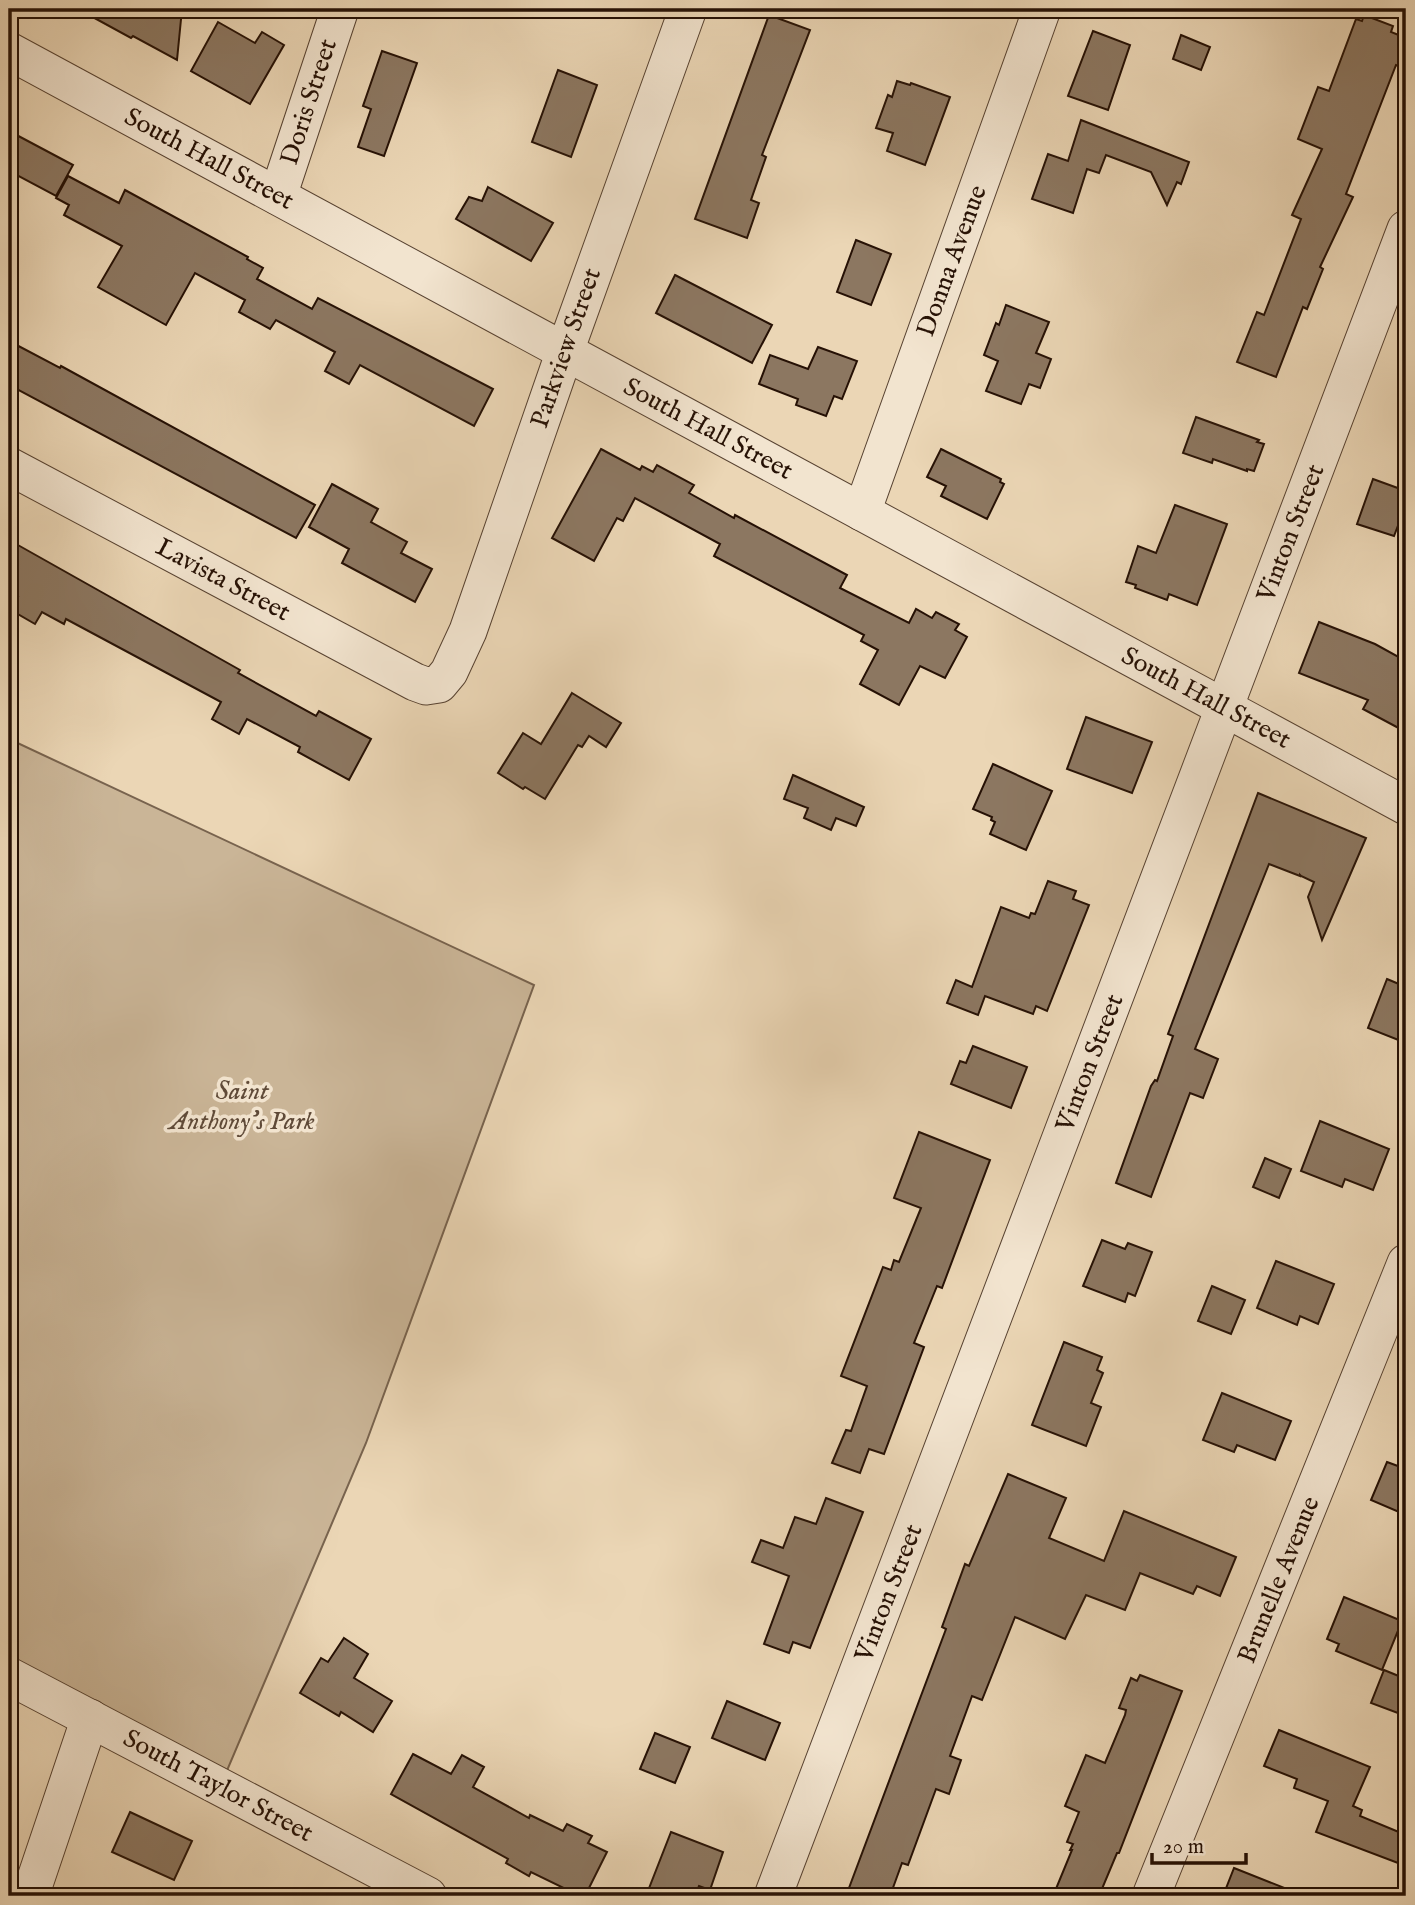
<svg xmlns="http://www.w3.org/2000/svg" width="1415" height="1905" font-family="'IM FELL English',serif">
<rect width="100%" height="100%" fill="#ebd6b5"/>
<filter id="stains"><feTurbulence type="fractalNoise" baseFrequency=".00286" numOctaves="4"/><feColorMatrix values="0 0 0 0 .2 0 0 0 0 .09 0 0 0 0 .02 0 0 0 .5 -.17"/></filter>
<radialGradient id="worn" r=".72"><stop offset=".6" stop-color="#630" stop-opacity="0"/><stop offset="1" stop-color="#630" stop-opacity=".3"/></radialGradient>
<path fill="#cab597" stroke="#78634e" stroke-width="2" d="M9,739L534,985L366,1443L220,1787L9,1677Z"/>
<g fill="#8c7761" stroke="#261105" stroke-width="2">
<path d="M78,9H182L177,60L133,36L131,38Z"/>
<path d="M769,15L810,30L762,155L766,157L751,200L759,203L747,238L695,219Z"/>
<path d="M1364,15L1393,26L1391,32L1406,38V69L1396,65L1346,194L1353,197L1320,267L1323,269L1307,309L1303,307L1276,377L1237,362L1257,312L1264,315L1301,219L1292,215L1322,149L1298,139L1318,87L1329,91L1356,19L1362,21Z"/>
<path d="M218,22L255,43L262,32L284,45L250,104L191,71Z"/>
<path d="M1093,31L1130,45L1108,110L1068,96Z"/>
<path d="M1181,35L1210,47L1201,70L1173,59Z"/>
<path d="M382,51L417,63L384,156L358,147L371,109L363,106Z"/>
<path d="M558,70L597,85L571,157L532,142Z"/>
<path d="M897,81L910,85L911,83L950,97L925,165L887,151L893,133L876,128L888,95L892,97Z"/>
<path d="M1081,120L1189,162L1181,184L1177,182L1167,205L1151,172L1106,155L1099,173L1087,169L1073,213L1032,199L1048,154L1068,161Z"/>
<path d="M9,131L73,165L56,196L9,171Z"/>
<path d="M68,176L119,203L125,190L248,257L247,259L263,268L257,279L312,309L318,298L493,389L474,426L360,365L349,384L325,371L335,352L276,320L270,329L239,312L245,300L195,273L166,325L98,287L122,246L64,215L69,205L56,198Z"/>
<path d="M488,187L553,223L531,261L456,219L469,197L482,201Z"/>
<path d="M856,240L891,254L871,305L837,292Z"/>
<path d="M675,275L772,325L752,363L656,313Z"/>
<path d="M1006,305L1049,322L1036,353L1051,359L1040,388L1029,384L1021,404L986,391L998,361L984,355L996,323L999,325Z"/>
<path d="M9,341L60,368L61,366L315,505L296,538L9,385Z"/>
<path d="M818,347L857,361L842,399L834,396L826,416L796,405L798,399L759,384L770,355L808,369Z"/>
<path d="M1196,417L1259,440L1257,442L1264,444L1254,471L1247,469V471L1213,459L1212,463L1183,453Z"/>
<path d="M601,449L640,470L642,466L653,472L657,465L694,485L689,493L734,518L735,515L847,575L840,588L909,623L916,609L932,618L936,612L959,624L955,630L967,637L945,678L920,666L899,705L860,684L878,650L861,641L864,635L714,556L720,544L635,498L623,521L617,518L594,561L552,538Z"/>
<path d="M941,449L1001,479L1000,482L1004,484L987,519L941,496L946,486L927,477Z"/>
<path d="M1373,479L1406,491V526L1399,523L1394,536L1357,524Z"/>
<path d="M332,484L378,509L371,522L407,542L401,553L432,569L415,602L342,563L349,549L309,527Z"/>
<path d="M1175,505L1227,524L1197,605L1169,594L1167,600L1135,588L1136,585L1126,582L1138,546L1156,553Z"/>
<path d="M9,540L240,670L238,673L316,716L319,711L371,739L349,780L298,752L300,747L247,719L239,734L212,719L221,702L66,619L64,624L42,612L35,624L11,610L18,597L9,592Z"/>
<path d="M1319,622L1375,644L1406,661V732L1363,709L1368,700L1299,673Z"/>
<path d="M572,693L621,723L606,747L589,736L582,747L578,745L545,799L525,787L523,789L498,773L523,733L541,744Z"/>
<path d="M1086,717L1152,742L1132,793L1067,769Z"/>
<path d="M993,764L1052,791L1026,850L990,834L995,822L991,820L992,817L973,809Z"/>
<path d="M793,775L864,807L856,826L836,818L831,830L804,818L808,808L784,799Z"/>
<path d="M1258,793L1366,838L1322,940L1308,897L1314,882L1301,876L1300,875V876L1269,864L1195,1049L1218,1059L1203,1098L1190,1093L1151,1197L1116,1183L1151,1086L1155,1080L1157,1081L1173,1036L1168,1034Z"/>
<path d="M1048,881L1076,891L1073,899L1089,905L1047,1011L1036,1006L1033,1014L985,996L978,1015L947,1003L956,980L972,987L1001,907L1029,918L1031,913L1035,914Z"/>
<path d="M1387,979L1406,987V1043L1368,1028Z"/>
<path d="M973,1046L1027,1067L1011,1108L951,1084L960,1061L966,1063Z"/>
<path d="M1320,1121L1389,1149L1373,1190L1345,1179L1342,1187L1301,1171Z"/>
<path d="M919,1132L990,1160L942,1288L937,1286L914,1343L924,1347L884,1454L869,1449L860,1473L832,1463L846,1430L851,1431L867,1386L841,1376L883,1267L891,1270L894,1260L899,1262L921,1208L894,1198Z"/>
<path d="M1265,1158L1291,1169L1279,1198L1253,1187Z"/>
<path d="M1102,1240L1125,1249L1128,1243L1152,1252L1135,1296L1128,1293L1125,1302L1083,1286Z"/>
<path d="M1276,1261L1334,1284L1318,1324L1300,1316L1297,1325L1257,1308Z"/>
<path d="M1212,1286L1245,1300L1231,1334L1198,1321Z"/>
<path d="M1064,1342L1102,1357L1097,1370L1103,1373L1091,1403L1101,1407L1086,1446L1032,1425Z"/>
<path d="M1222,1393L1291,1421L1275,1460L1237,1445L1234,1452L1203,1440Z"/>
<path d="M1387,1462L1406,1469V1515L1371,1500Z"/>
<path d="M1008,1474L1066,1498L1049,1538L1104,1561L1124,1511L1236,1557L1220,1596L1197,1586L1193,1594L1140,1573L1125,1610L1086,1595L1065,1639L1015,1617L982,1700L972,1696L950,1756L961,1760L949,1794L936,1789L908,1865L902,1863L890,1896H846L946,1629L942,1627L965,1564L969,1566Z"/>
<path d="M826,1498L863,1512L810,1648L793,1642L789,1653L764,1644L789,1576L752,1562L761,1540L783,1548L795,1517L816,1524Z"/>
<path d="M1344,1597L1402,1621L1382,1670L1336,1651L1339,1644L1327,1639Z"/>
<path d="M344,1638L368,1654L354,1678L392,1701L373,1732L341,1712L339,1716L300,1693L321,1658L328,1662Z"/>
<path d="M1384,1670L1406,1679V1716L1371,1703Z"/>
<path d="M1140,1675L1182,1691L1119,1853H1117L1099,1896H1053L1072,1850H1070L1073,1844L1067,1842L1079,1812L1065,1806L1086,1755L1105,1763L1125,1715L1126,1710L1119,1708L1131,1678L1137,1681Z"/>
<path d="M727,1701L780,1723L765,1760L712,1738Z"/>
<path d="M1279,1730L1370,1767L1353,1806L1362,1810L1360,1816L1406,1835V1866L1316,1832L1328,1801L1294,1788L1297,1779L1264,1766Z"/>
<path d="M655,1733L690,1747L675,1783L640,1769Z"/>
<path d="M413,1754L451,1774L462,1755L484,1767L473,1787L529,1818L530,1815L563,1831L567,1824L592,1836L588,1843L607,1852L585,1896H580L531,1872L529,1876L506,1863L508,1859L391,1794Z"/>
<path d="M130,1812L192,1841L174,1880L112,1852Z"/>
<path d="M671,1832L723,1852L710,1890L699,1886L695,1896H646Z"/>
<path d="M1234,1868L1302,1895V1896H1223Z"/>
</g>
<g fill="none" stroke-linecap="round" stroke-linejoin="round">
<g stroke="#574231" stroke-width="39">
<g id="street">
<path d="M9,51L1406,806"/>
<path d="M278,196L340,9"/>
<path d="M9,466L415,682L426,686L439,684L449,672L468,631L565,351L688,9"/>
<path d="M862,512L1042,9"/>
<path d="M9,1676L428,1896"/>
<path d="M30,1896L90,1718"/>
<path d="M773,1896L1406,229"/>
<path d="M1151,1896L1406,1263"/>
</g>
</g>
<use href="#street" stroke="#f2e4cf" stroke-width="37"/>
</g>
<g text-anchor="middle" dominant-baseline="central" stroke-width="7" stroke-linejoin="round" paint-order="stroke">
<g font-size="26" fill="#261105" stroke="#f2e4cf">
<text transform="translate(309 102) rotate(-72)">Doris Street</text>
<text transform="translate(209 159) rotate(28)">South Hall Street</text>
<text transform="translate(952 261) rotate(-70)">Donna Avenue</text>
<text transform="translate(566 348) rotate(-71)">Parkview Street</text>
<text transform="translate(708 429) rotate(28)">South Hall Street</text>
<text transform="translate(1291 533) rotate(-69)">Vinton Street</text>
<text transform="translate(223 580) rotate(28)">Lavista Street</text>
<text transform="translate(1206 698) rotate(28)">South Hall Street</text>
<text transform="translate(1090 1063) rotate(-69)">Vinton Street</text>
<text transform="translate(1279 1580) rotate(-68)">Brunelle Avenue</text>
<text transform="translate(889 1593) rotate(-69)">Vinton Street</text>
<text transform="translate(218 1786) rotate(28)">South Taylor Street</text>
</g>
<g font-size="26" font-style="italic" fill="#5f4a38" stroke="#f2e4cf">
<text x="242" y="1091">Saint<tspan x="242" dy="30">Anthony's Park</tspan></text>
</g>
</g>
<rect width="1415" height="1905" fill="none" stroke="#ebd6b5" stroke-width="35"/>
<rect x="10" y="10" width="1394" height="1884" fill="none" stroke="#261105" stroke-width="3.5"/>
<rect x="18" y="18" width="1380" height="1870" fill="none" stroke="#261105" stroke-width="2"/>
<path d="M1152 1853v10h94v-10" fill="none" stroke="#261105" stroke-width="3.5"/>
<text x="1163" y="1853" font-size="21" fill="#261105" stroke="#f2e4cf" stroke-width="5" paint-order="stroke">20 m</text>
<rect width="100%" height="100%" filter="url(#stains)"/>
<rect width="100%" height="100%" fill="url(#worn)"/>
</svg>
